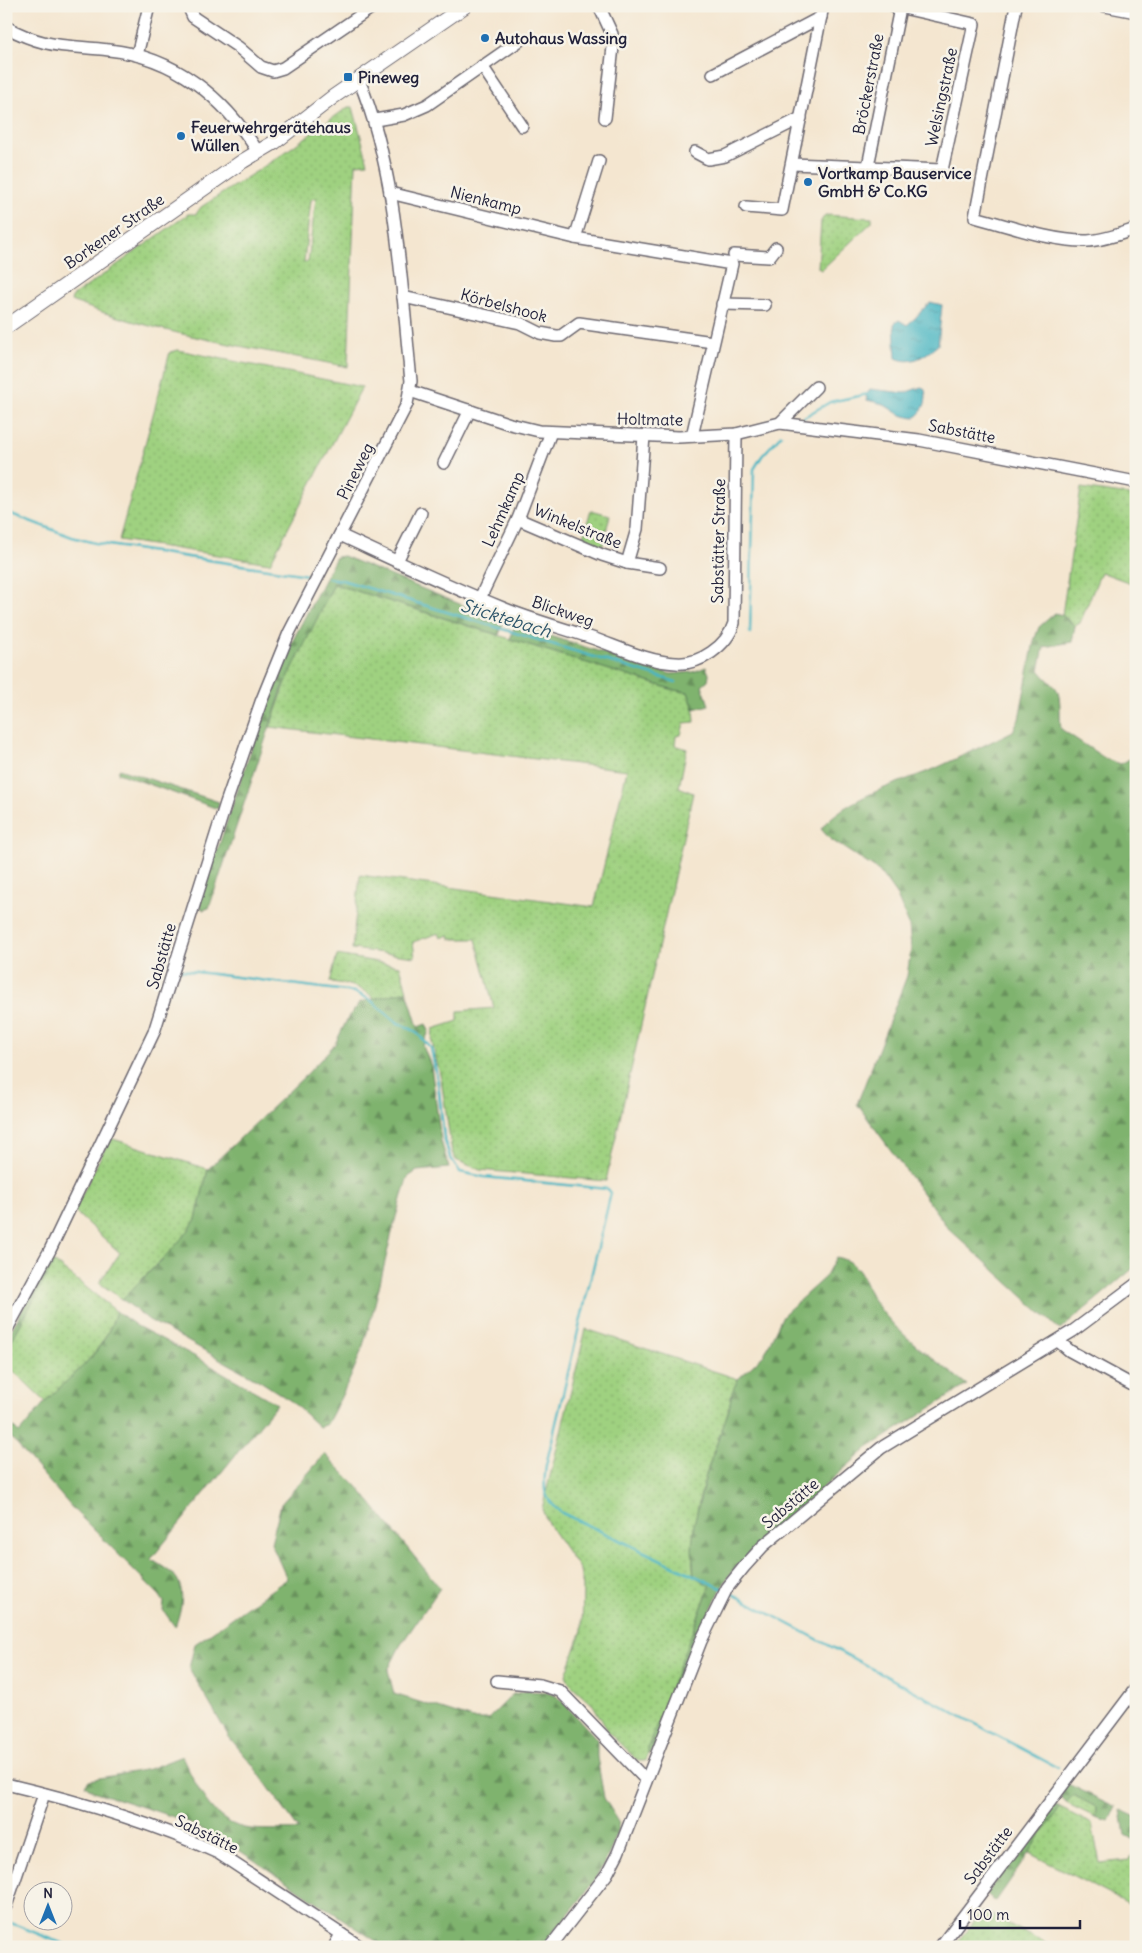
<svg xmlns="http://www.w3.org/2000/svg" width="1142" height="1953" font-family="Delius,sans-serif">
<defs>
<pattern id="grass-dots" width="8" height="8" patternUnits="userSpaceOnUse" patternTransform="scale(1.25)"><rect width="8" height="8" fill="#9fd180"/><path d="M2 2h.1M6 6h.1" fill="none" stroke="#89b370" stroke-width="1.8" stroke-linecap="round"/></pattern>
<pattern id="forest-firs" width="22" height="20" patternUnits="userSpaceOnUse" patternTransform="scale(1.25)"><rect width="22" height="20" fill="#7fb36e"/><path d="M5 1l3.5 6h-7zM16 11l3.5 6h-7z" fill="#68915c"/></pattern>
<pattern id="water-ripples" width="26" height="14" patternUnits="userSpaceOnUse" patternTransform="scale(1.25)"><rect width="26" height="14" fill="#48b6c3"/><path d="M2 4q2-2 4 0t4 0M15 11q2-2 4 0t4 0" fill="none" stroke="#3c94a0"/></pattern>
</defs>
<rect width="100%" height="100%" fill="#f7f3e8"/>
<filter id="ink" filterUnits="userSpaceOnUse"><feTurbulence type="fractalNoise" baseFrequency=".02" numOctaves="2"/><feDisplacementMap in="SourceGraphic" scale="10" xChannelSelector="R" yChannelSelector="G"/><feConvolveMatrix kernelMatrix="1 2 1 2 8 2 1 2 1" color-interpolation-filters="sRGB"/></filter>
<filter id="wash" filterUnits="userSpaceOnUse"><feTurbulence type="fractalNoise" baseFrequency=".0096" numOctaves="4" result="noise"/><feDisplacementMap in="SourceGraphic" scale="20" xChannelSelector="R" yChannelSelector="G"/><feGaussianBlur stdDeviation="1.12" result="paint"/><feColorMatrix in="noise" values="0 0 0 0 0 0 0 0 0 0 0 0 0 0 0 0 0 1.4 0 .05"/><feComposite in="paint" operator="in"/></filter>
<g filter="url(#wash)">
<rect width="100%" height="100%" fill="#f4e6d0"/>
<g fill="url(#grass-dots)" stroke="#607a5e" fill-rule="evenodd">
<path d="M348,107H353L368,163L356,164L348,367C256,348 159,335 71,301L72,297L188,214H196L201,207L277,158ZM314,198H316L308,262H304L311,200Z"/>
<path d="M825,215L872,218V222L821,270L818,268L821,221Z"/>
<path d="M178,350L362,387L270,563L119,540L170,352Z"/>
<path d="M1081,488L1136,496V585L1101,572L1080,623L1075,626L1062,615Z"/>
<path d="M591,510L610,515L602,548L582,540Z"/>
<path d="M334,584L674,690L688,692L694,709L695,722L684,723L681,735L676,736L675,745L687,749L679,787L693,793L606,1181L480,1170L456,1160L452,1152L441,1079L432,1042L433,1029L458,1021V1011L494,1008L476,939H450L449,935L441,938L439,933L413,942L415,957L352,949L360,875L594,907L627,770L270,727L291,668Z"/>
<path d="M337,955L400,966L407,991L374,999C363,986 346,984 330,982Z"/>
<path d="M110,1138L208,1169L196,1219L186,1235L122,1299L99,1283L120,1253L74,1211Z"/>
<path d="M54,1262L116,1311C104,1353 76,1372 46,1402L6,1364V1351Z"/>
<path d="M586,1329L738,1379C730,1395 729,1413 722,1430C705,1471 687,1532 694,1576L710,1585L645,1761H638L609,1733L593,1705L570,1684L566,1675L582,1630L583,1587L580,1570L547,1522L542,1509Z"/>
<path d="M1073,1794L1096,1807L1095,1817L1066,1803Z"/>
<path d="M1060,1808L1092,1824L1100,1863L1129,1860L1136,1849V1908L1029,1853Z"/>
<path d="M981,1913H988L1052,1947H953Z"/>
</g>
<g fill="url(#forest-firs)" stroke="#506a54">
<path d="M343,556L467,607L504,620L499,635L334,584L282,690L209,908L203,910L200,906L201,899L279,667L336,557Z"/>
<path d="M1055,613L1062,615L1075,626L1072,642L1044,647L1039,670C1044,677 1051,682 1056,688C1062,697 1059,717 1061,729L1106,759L1121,764L1136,755V1266L1060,1330L948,1228L857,1104L907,976L911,949L909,925L897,896L879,871L830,839L821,829C843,799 899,783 934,769C960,757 987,744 1013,731L1019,719L1034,641L1039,627Z"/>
<path d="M515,625L671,674L693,672L706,667L709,674L708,680L702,685L709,705L694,709L688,692L674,690L510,639Z"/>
<path d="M119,769L219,802L218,809L118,773Z"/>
<path d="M407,991L418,1027L426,1024L429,1031L423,1046L431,1066L441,1141L449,1168L417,1171L408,1177C390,1229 382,1284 366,1336C357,1367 342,1396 327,1424L319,1427L291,1401L260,1381L149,1320L122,1299L167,1255L188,1231L196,1219L208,1169L308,1073L335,1044L348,1018L361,1002Z"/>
<path d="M836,1257C865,1264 861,1282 875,1302C898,1336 935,1359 967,1385L868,1448L759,1543L739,1564L727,1578L712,1607L655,1748L648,1755V1747L710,1586L694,1576L692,1548L694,1524L707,1471L729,1409L732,1392L738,1379L764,1355L783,1315L825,1277Z"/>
<path d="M49,1260L54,1262L6,1351V1340Z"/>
<path d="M116,1311L137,1326L194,1356L277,1404L151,1559C159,1565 172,1571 177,1579C186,1593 180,1613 175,1627L163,1610L164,1602L160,1596L74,1510L6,1432V1420L19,1433C28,1423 37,1411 46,1401C77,1369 103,1356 116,1311Z"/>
<path d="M325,1454L356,1485L440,1588L400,1646L388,1670L394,1694L473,1719H488L513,1694L527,1691L546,1692L558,1697L597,1739V1757L604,1798L619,1822C611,1870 571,1910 541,1947H385L225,1841L183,1820L93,1791L85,1785L89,1780L149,1769L182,1756C196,1784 209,1820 244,1828C261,1831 281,1829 299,1830L252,1764L229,1737L189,1668L195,1644L287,1579L271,1543L281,1504Z"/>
<path d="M1068,1784L1116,1807L1109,1821L1095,1817L1096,1807L1073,1795L1066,1803L1059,1796Z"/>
<path d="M1052,1803L1060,1808L996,1901L986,1894Z"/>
<path d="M1121,1810L1136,1817V1841L1125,1835Z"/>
</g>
<g fill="url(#water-ripples)" stroke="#356c7f">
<path d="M930,302L942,305L938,345C926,355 912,366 896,358L894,324L899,320L907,325L915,318Z"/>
<path d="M921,387L924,388C929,398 924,412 914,418L900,415L883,404L867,400L866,396L870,389L904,393Z"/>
</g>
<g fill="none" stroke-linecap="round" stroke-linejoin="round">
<g stroke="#48b6c3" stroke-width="2.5">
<path d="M804,417L830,402L868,394"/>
<path d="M6,512L72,537L95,543L314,576"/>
<path d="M328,578L342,580L676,682"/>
<path d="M750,633L754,469L762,456L781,435"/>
<path d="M181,970L354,992L369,999L398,1023L415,1031L431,1048L438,1083L444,1138L450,1157L460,1172L484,1177L608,1189L611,1193L546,1465C543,1489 542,1498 562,1513L723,1589"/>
<path d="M731,1593L1058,1768"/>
<path d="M6,1921L71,1947"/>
</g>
</g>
</g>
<g filter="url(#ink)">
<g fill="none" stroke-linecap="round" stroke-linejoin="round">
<g stroke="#6c676f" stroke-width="14">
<g id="minor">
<path d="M599,6L612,34L613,47L605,118"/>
<path d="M1016,6L975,217C1009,226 1053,242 1088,241C1104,240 1120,234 1136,229"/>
<path d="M1105,6L1136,12"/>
<path d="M190,10L193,17L238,47L261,67L273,71L283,68L374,6"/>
<path d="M6,27C46,49 67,45 109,50C175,57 224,97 258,152"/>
<path d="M137,55L149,6"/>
<path d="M482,66L522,126"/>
<path d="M713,74L821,17"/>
<path d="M375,120L404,115L427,105L519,41"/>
<path d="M695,152L708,159L725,156L801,118"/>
<path d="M792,164L942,170L974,24L894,6"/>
<path d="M868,166L900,8"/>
<path d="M390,193L575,238L599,161"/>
<path d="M746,207L782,210L823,6"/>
<path d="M575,238L732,264L692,436"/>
<path d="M734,255L769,257L776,248"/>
<path d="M403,297L520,323L540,333L556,336H561L579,323L713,342"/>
<path d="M722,304L765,305"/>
<path d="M410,391L510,424L539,431L679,437L736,434L780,423L816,387"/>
<path d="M780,423L919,440L1136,482"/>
<path d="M444,463L470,410"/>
<path d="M518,519L602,555L627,563L660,568"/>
<path d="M340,535C394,560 448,586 503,608C532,620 563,628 592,638C618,647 648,662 676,663C700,665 727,646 734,623L736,434"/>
<path d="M397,561L421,513"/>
<path d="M627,563L637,529L644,436"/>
<path d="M480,598L518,519L551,432"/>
<path d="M6,1331L50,1250L154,1032L226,803L261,702L289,633L407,404L411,381C401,283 397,171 359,80"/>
<path d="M1058,1341L1070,1351L1136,1387"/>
<path d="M497,1681L540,1685L560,1691L646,1780"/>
<path d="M6,1784C78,1801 151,1822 218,1853L361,1947"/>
<path d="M6,1906L44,1794"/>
<path d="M334,1947L341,1934"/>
<path d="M550,1947L607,1874L618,1853L701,1641L727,1588L744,1567L763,1546L881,1448L1073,1331L1136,1284"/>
<path d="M940,1947L1136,1688"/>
</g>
</g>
<g stroke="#6c676f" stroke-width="16">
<path id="major" d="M6,327L243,161L275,142L333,97L465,6"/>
</g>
<use href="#minor" stroke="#fff" stroke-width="11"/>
<use href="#major" stroke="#fff" stroke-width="14"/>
</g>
</g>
<g fill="#1f6fb2" stroke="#f7f3e8" stroke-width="2">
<circle cx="485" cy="38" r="5"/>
<rect x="343" y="72" width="10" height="10" rx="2.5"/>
<circle cx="181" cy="136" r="5"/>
<circle cx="808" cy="182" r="5"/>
</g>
<g text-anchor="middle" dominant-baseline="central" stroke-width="5" stroke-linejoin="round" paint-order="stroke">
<g font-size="16" font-weight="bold" fill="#22223b" stroke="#f7f3e8" text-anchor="start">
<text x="495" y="38">Autohaus Wassing</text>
<text x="358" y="77">Pineweg</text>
<text x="191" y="127">Feuerwehrgerätehaus<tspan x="191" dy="18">Wüllen</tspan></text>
<text x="818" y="173">Vortkamp Bauservice<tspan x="818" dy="18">GmbH &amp; Co.KG</tspan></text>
</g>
<g font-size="16" fill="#22223b" stroke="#f7f3e8">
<text transform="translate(868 84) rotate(-79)">Bröckerstraße</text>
<text transform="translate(941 97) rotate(-78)">Welsingstraße</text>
<text transform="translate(486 200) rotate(14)">Nienkamp</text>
<text transform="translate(114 231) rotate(-35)">Borkener Straße</text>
<text transform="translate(504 305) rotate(15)">Körbelshook</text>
<text transform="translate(650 419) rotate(1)">Holtmate</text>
<text transform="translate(962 431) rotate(11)">Sabstätte</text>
<text transform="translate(355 471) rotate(-63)">Pineweg</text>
<text transform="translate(503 509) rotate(-66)">Lehmkamp</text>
<text transform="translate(578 526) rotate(22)">Winkelstraße</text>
<text transform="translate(718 541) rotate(-89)">Sabstätter Straße</text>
<text transform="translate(563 611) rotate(19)">Blickweg</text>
<text transform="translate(161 956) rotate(-74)">Sabstätte</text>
<text transform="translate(790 1503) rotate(-40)">Sabstätte</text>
<text transform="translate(207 1834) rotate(26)">Sabstätte</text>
<text transform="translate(988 1855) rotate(-53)">Sabstätte</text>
</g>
<g font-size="18" font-style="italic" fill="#2f566b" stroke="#f7f3e8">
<text transform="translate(506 618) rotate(17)">Sticktebach</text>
</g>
</g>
<rect width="1142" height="1953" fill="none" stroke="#f7f3e8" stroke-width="25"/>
<g transform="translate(48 1906)"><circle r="24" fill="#f7f3e8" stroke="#a29fa3"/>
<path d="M0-4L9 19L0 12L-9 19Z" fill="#1f6fb2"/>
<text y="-8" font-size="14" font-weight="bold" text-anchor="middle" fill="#22223b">N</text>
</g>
<path d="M960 1920v8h120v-8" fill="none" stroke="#22223b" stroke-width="2.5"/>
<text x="967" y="1920" font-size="15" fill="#22223b" stroke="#f7f3e8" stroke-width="4" paint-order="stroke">100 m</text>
</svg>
